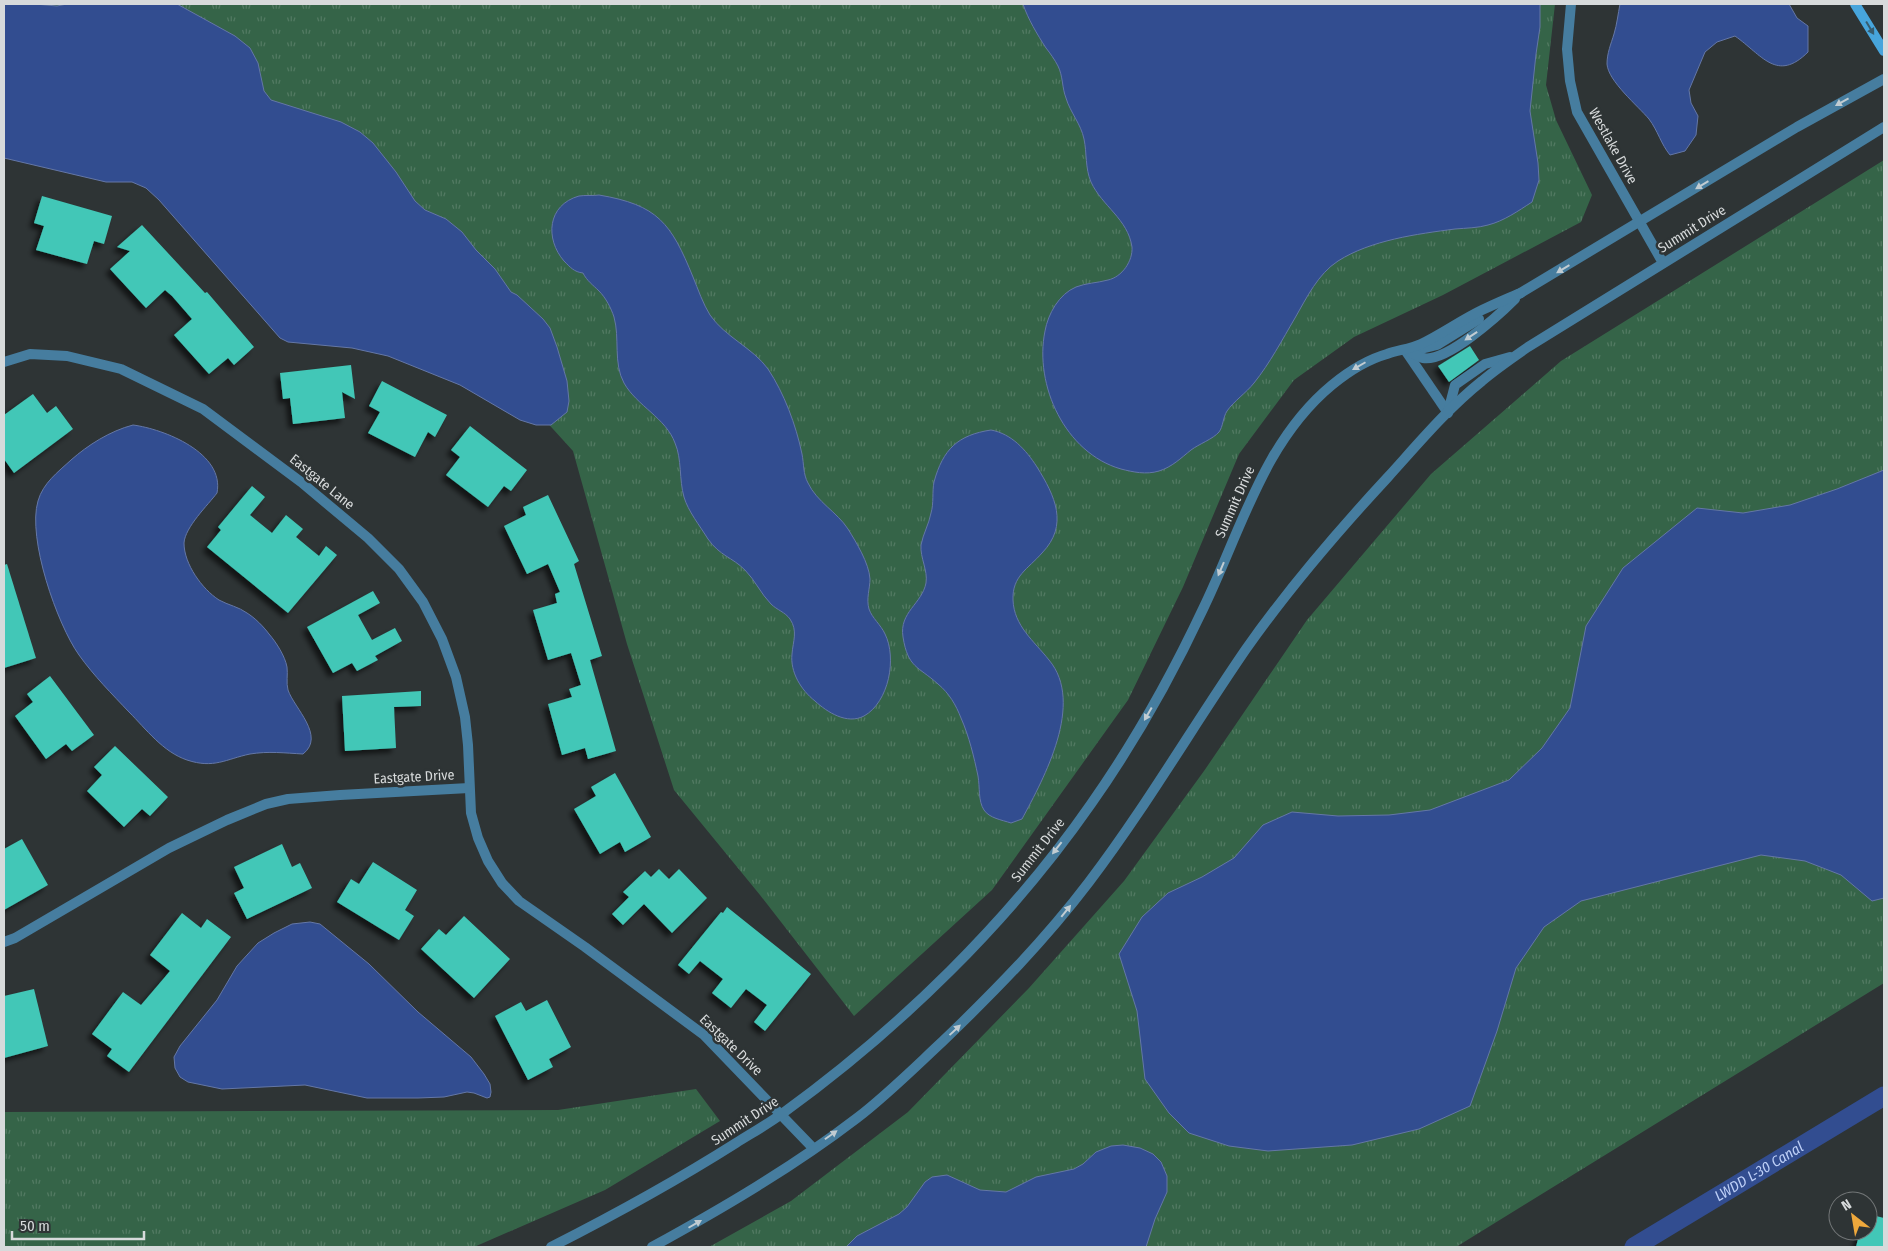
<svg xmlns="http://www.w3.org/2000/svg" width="1888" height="1251" font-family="'Fira Sans Condensed',sans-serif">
<defs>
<pattern id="grass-tufts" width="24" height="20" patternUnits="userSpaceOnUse" patternTransform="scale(1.25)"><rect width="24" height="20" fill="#356448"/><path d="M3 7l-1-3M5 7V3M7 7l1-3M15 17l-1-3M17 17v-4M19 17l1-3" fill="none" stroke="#527a62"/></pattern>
<filter id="shadow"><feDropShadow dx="-4.5" dy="4.5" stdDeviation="2.5" flood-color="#0009"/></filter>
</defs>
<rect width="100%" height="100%" fill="#2e3435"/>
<g fill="url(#grass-tufts)">
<path d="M4,4H1555L1546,85L1556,120L1592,195L1581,222L1443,295L1354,337L1294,380L1239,454L1183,587L1128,700L992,890L854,1016L760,895L674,790L627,644L573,451L298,149Z"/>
<path d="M1884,160V983L1456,1247H709L791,1201L908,1112L1029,988L1124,881L1204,771L1307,620L1431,474L1561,361Z"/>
<path d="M696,1089L720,1121L605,1190L474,1247H4V1112L558,1110Z"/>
</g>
<g fill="#324d90" stroke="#6477a6">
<path d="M4,4H35L57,6L67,4H177L235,36L250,48L258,63L264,91L271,100L341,122L360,132L373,143L396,172L415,201L425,210L446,219L462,232L476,250L495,269L511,292L517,295L543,319L550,328L557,347L567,381L569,401L567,412L551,425H536L520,420L460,385L388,356L352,348L288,342L280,338L159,200L146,188L132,182H106L4,158Z"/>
<path d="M1023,4H1540V27L1536,54L1530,111L1538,163L1539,180L1532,202C1518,211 1504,221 1488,225C1478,228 1466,228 1455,229C1417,234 1371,240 1338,261C1318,274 1307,297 1295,318C1282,340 1270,363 1254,383C1246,393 1234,401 1227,411C1223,417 1223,427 1219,432C1213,439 1199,444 1191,450C1181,458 1172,467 1159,471C1146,475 1133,472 1121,469C1065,453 1034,385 1045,331C1048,314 1059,294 1076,287C1086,283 1097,283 1108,280C1122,277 1133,261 1132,247C1128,219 1102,206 1091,182C1085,168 1087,153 1084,139C1081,124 1070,112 1066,98C1062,88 1063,76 1058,66C1055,60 1050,53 1046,48C1037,34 1028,19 1023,4Z"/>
<path d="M1620,4H1789L1797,18L1808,26V52C1777,83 1762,55 1735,36L1717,42L1705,52L1689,90L1691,103L1698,116L1696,135L1685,151L1670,155C1661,144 1658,131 1649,119C1638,106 1608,81 1607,64C1607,53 1611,44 1614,34C1617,24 1618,14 1620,4Z"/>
<path d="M599,195C658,205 671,223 693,277C698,289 703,304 710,315C725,337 753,348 768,369C784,393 796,425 802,454C804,464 803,474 808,483C817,502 837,512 848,529C856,542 869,563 870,579C870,588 866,599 869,609C872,618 881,625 885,634C897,658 889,702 864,716C847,725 827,712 815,701C801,690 790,672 792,654C793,641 798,631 790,619C785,612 777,610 771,604C761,594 755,580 745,570C732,557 720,556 708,539C700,526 688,511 684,497C679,480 682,459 675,443C666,418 637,406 624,383C613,363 620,338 614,317C611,308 606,298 599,291C593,285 587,281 583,273C574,272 570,267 564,261C545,239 547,205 579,196C585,195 593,196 599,195Z"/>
<path d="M133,425C164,429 225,453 217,493C208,505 185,527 184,543C184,564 202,589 219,600C228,605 239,607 247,613C255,618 263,626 269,634C276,642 285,656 287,667C288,674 286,683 288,690C294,708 326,736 303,754C285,753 268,751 250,754C226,759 214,769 187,760C163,752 146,729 129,712C112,694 94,676 79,655C57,624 27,538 38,501C43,483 58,472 71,460C88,445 110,431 133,425Z"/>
<path d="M991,430C1012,434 1026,450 1037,467C1055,496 1069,525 1042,553C1028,569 1012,576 1013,600C1014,626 1034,641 1049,660C1085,703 1044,778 1022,819L1011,823C1002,820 989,818 984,810C978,801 980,787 978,776C974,757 969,736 961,718C956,705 949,693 938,684C918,666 908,668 903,637C899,612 922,604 926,583C928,570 920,558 921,545C923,534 929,524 931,513C934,503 932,492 934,482C943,449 958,435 991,430Z"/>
<path d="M1884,470V898L1872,901L1841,875L1805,861L1761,855L1581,901L1544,927L1516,968L1497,1031L1470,1106L1419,1129L1352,1145L1268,1151L1229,1146L1189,1133L1169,1113L1145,1079L1137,1011L1119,954L1142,917L1168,893L1202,877L1234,858L1263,825L1292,812L1338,816L1389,815L1430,810L1509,780L1542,748L1570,708L1586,626L1623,568L1697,508L1743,513L1790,505L1837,489Z"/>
<path d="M310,922L320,924L369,964L418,1012L471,1057L484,1074L490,1084L491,1092L490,1097L487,1098L474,1093L467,1092L444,1097L418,1098H367L305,1085L222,1089L188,1082L180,1077L175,1068L174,1057L180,1046L217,1000L237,966L258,943L274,933L292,924Z"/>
<path d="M1123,1145L1140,1148L1153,1154L1161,1162L1167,1176V1192L1155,1219L1146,1247H846L857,1236L899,1214L907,1207L925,1182L932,1177L947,1175L980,1190L1006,1192L1036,1177L1074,1169L1083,1164L1096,1152L1111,1146Z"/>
</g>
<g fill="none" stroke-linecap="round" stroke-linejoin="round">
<path stroke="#324d90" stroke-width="19" id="s1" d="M1634,1247L1884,1096"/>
</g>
<g fill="#43c7b7" filter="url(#shadow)">
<path d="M42,196L112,216L104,244L94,241L87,264L36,250L44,226L34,223Z"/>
<path d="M142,225L205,293L207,292L254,347L234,365L228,358L209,374L174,335L192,319L172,296L165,290L146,308L110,269L130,251L117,247Z"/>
<path d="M1470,346L1479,360L1449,382L1438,366Z"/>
<path d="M351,365L355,399L342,392L345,418L293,424L290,398L283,399L280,373Z"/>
<path d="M382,381L447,415L435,437L428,432L415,457L368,433L380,412L369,406Z"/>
<path d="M33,394L47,413L56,406L73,429L14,473L4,459V415Z"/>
<path d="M470,426L527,470L511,491L504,486L488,507L446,475L460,457L451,450Z"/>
<path d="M252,486L265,497L250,515L272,533L286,515L303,529L296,537L319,556L326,546L337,555L288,613L207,547L221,530L218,527Z"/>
<path d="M548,495L579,561L574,564L602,656L590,660L616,751L588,759L585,748L562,755L548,704L572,697L569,689L581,685L571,653L548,660L533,610L557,603L555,594L560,592L548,564L527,574L504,526L526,515L523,507Z"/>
<path d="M7,564L36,658L4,668V565Z"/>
<path d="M373,591L380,603L358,615L372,640L395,628L402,641L375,656L378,660L357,671L352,663L333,673L307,627Z"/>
<path d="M50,676L94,735L72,751L66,744L46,759L15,716L33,702L27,694Z"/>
<path d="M421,691V706L394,707L396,748L345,751L342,696Z"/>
<path d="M115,746L168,797L150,816L142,809L124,827L87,791L102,775L94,767Z"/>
<path d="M615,773L651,837L625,852L620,842L600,854L574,809L596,796L591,787Z"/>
<path d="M22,839L48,885L4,910V849Z"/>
<path d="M282,844L292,867L300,863L312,888L247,919L234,893L244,888L234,867Z"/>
<path d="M373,862L417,890L405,910L414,916L399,940L337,902L351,879L359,884Z"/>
<path d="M659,869L669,879L679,869L707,898L672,933L644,904L623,925L612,914L629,897L623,892L645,871L651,877Z"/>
<path d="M727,907L811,974L765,1031L754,1022L767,1005L746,989L731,1008L712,993L723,979L700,961L689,974L678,965L721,912L723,913Z"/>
<path d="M182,913L201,928L207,919L231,937L129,1072L107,1056L112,1049L92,1034L123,992L141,1005L170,971L150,955Z"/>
<path d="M464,916L510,959L474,998L421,949L439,929L446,935Z"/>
<path d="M34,989L48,1046L4,1058V996Z"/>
<path d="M547,1000L571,1047L549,1059L553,1067L528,1080L495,1016L521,1002L526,1011Z"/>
<path d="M1868,1214L1884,1218V1247H1856L1860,1231H1868Z"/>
</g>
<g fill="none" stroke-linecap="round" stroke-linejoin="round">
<g stroke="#467d9f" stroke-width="10">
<path d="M1571,4L1567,49L1570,81L1577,112L1663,263"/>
<path d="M1517,295L1797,127L1884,79"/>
<path d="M1405,350L1448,413"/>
<path d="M1417,350L1437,345L1479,319"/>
<path d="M1409,351C1413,353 1418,357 1423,358C1446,363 1499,315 1515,299"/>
<path d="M4,362L30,354L67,356L121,369L203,409L301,482L368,538L399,569L423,602L442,639L456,677L465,717L468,745L471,813L478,838L488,861L502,883L519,901L585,947L704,1035L813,1148"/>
<path d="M1448,412L1455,385L1485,364L1510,357"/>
<path d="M4,942L15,938L169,848L227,820L266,804L288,799L340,795L469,788"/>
<path d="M551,1247C614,1215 676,1181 736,1143C752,1133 768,1124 783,1113C899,1029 1009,922 1091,804C1134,743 1171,677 1203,609C1241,531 1263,442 1332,385C1349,371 1366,360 1387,354C1398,350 1410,349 1421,344C1442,334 1461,320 1482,310C1495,304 1508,298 1521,293"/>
<path d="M652,1247C723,1208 793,1167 857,1118C887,1095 915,1067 943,1041C995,991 1045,940 1089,882C1146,807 1193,726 1246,649C1289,588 1337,532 1388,477C1418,444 1447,409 1482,381C1496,369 1512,358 1528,347L1884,127"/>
</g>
<path stroke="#47a5dc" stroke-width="10" d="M1855,4L1884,51"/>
</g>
<defs><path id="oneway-solid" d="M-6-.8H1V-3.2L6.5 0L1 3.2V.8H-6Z" transform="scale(1.25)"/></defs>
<use fill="#375c6f" href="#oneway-solid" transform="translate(1870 28) rotate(59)"/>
<g fill="#c1ccd2">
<use href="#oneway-solid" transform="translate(1842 102) rotate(151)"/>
<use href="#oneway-solid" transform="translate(1702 185) rotate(149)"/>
<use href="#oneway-solid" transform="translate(1563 269) rotate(149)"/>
<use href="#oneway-solid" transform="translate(1471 336) rotate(146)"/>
<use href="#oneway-solid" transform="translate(1359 366) rotate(150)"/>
<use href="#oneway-solid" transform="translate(1221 569) rotate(113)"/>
<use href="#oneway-solid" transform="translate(1148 714) rotate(120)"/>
<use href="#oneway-solid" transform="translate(1057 848) rotate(128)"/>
<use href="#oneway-solid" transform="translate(1066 911) rotate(-51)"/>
<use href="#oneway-solid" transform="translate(955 1030) rotate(-43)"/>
<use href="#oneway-solid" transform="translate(831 1135) rotate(-35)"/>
<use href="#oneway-solid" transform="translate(695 1224) rotate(-30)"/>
</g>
<g text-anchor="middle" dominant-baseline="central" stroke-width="5" stroke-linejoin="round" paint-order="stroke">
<g font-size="14" fill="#d7dadb" stroke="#2e3435">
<text transform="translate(1613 146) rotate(61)">Westlake Drive</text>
<text transform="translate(1692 229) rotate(-32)">Summit Drive</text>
<text transform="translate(322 482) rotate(39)">Eastgate Lane</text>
<text transform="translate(1235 502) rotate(-66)">Summit Drive</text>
<text transform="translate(414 777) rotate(-3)">Eastgate Drive</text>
<text transform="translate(1038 850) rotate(-52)">Summit Drive</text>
<text transform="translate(731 1045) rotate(44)">Eastgate Drive</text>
<text transform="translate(745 1121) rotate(-33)">Summit Drive</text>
</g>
<g font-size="15" font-style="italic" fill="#bdcff7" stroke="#2e3435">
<text stroke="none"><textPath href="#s1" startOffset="146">LWDD L-30 Canal</textPath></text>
</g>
</g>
<rect width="1888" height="1251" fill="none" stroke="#d7dadb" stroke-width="10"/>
<g transform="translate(1853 1216) rotate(329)"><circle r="24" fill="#2e3435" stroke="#727677"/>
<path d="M0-4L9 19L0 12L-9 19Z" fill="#eea83c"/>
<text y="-8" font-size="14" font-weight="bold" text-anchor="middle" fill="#d7dadb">N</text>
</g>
<path d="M12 1231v8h132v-8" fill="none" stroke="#d7dadb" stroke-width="2.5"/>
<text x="20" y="1231" font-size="15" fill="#d7dadb" stroke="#2e3435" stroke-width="4" paint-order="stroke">50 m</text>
</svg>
